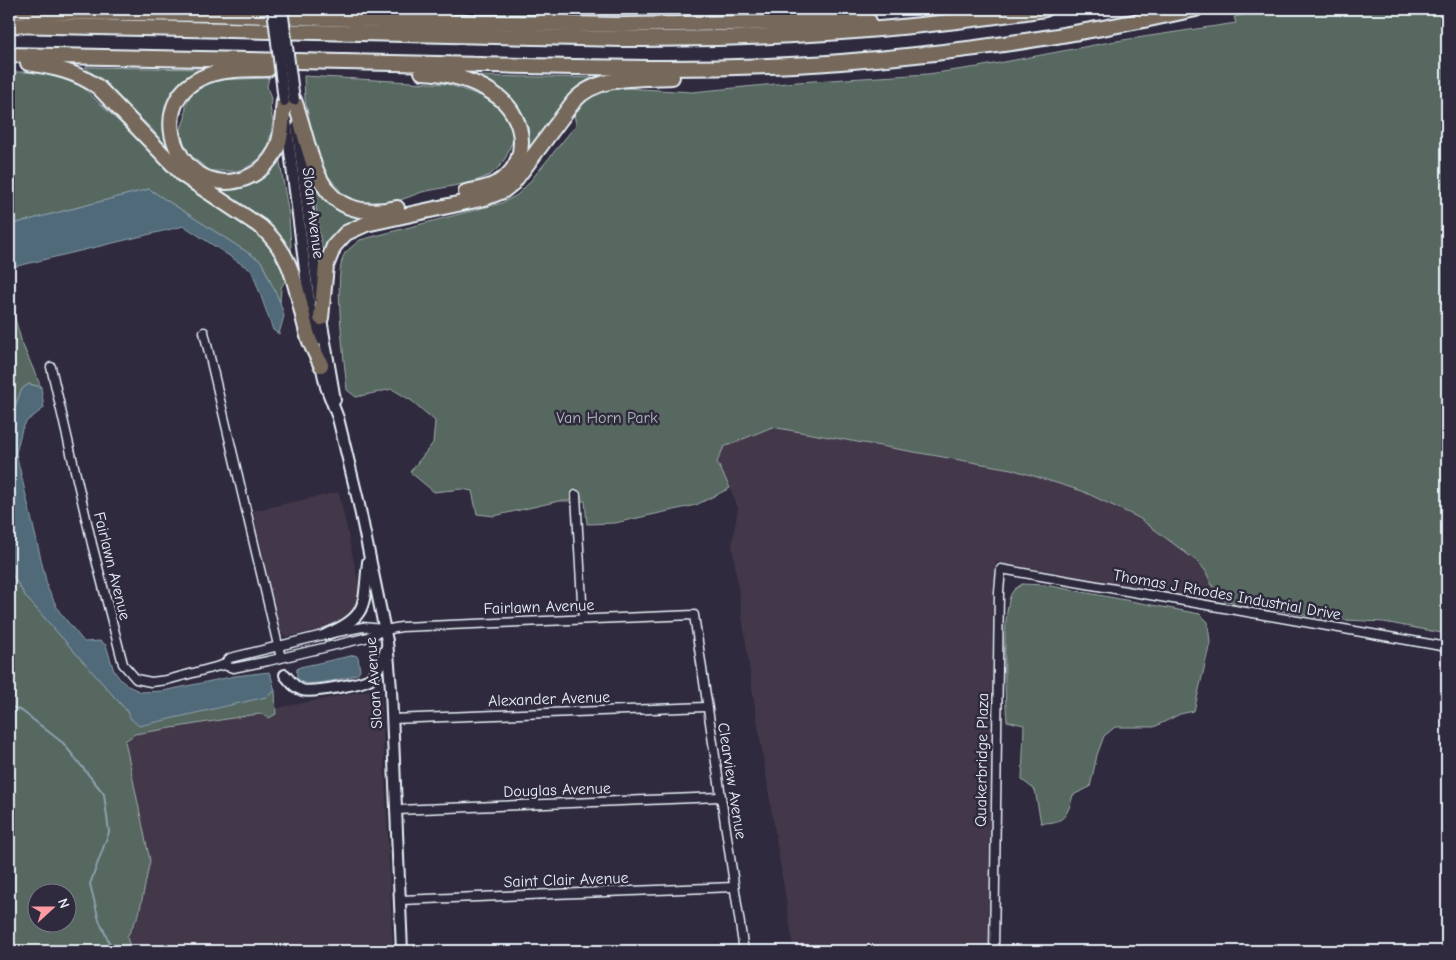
<svg xmlns="http://www.w3.org/2000/svg" width="1456" height="960" font-family="'Comic Neue',sans-serif">
<rect width="100%" height="100%" fill="#2f2a3d"/>
<filter id="ink" filterUnits="userSpaceOnUse"><feTurbulence type="fractalNoise" baseFrequency=".02" numOctaves="2"/><feDisplacementMap in="SourceGraphic" scale="10" xChannelSelector="R" yChannelSelector="G"/><feConvolveMatrix kernelMatrix="1 2 1 2 8 2 1 2 1" color-interpolation-filters="sRGB"/></filter>
<g filter="url(#ink)">
<g fill="#423748">
<path d="M772,427L1011,469L1082,491L1139,518L1198,562L1205,570L1217,596L1205,599L996,562L993,590L988,951H794L752,688L732,544L738,508L730,488L717,462L724,447Z"/>
<path d="M339,492L360,590L358,610L337,626L287,637L280,632L253,512L256,510Z"/>
<path d="M381,688L393,951H131L127,937L139,914L124,741L135,734L251,715L276,714L277,708Z"/>
</g>
<g fill="#576860" stroke="#a0acac" fill-rule="evenodd">
<path d="M454,9H531L543,17L438,18Z"/>
<path d="M1269,9H1447V634L1384,622L1327,619L1226,601L1217,596L1205,570L1198,562L1139,518L1082,491L1011,469L772,427L724,447L717,462L730,488L696,505L615,523L587,524L585,501H559L494,516L477,514L472,491L462,489L434,492L410,472L433,443L435,421L412,401L392,389L356,397L347,390C345,366 332,271 345,253C349,249 355,244 360,240L502,203L517,195L527,185L576,125L574,114L586,101L597,94L609,90L625,88L692,92L797,82L928,74L978,67L1110,42L1236,23L1234,17Z"/>
<path d="M85,67L205,69L189,79L165,105L168,151L152,129Z"/>
<path d="M9,72H51L74,79L191,190L269,242L288,275L281,288L280,302L261,261L149,189L9,225Z"/>
<path d="M304,76L447,84L484,97L493,102L503,111L510,122L514,137L506,157L500,166L490,175L473,182L422,192L398,201L374,207L344,195L319,165L305,100Z"/>
<path d="M471,76L610,78L584,87L524,161V127Z"/>
<path d="M269,78L267,86L271,99L270,107L273,122L268,147L259,159L246,168L236,171H210L189,154L182,138L181,129L185,118L186,106L190,96L194,92L216,80Z"/>
<path d="M279,156L289,216L292,261L207,184H240Z"/>
<path d="M313,178L354,213L368,219L324,256L319,232Z"/>
<path d="M14,315L22,343L41,387L29,384L23,388L20,393L9,424V317Z"/>
<path d="M9,569L26,597L126,710L131,719L266,697L275,691L276,714L269,718L262,714L251,715L135,734L125,741L150,861L139,914L127,937L131,951H9ZM38,892H68V922H38Z"/>
<path d="M1022,584L1045,585L1200,614L1208,622L1210,643L1194,711L1180,714L1154,727H1115L1104,736L1097,755L1090,787L1073,795C1067,817 1064,823 1041,823L1035,790L1022,780L1024,725L1007,721C1005,700 1001,604 1013,591C1015,588 1020,586 1022,584Z"/>
</g>
<g fill="#516a7a" stroke="#8da0ac">
<path d="M149,189L261,261L280,302L284,316L279,334L273,330L252,271L184,226L9,268V225Z"/>
<path d="M29,384L41,387L44,408L27,421L22,429L16,453L48,589L59,611L84,642L100,641L106,645L114,671L120,679L128,686L141,692L163,691L235,676L269,672L271,676L275,691L266,697L139,726L131,719L126,710L26,597L9,569V424L20,393L23,388Z"/>
<path d="M355,655L358,657L360,670C358,674 359,674 354,675C345,679 312,686 302,682C297,680 296,674 297,669L300,667Z"/>
</g>
<g fill="none" stroke-linecap="round" stroke-linejoin="round">
<path stroke="#8da0ac" stroke-width="2" d="M9,706L22,711L63,743L104,794L109,832L90,884L99,920L113,951"/>
<g stroke="#e8f1f8" stroke-width="11">
<g id="minor">
<path d="M204,332L281,658"/>
<path d="M51,367L92,544L123,664L136,679L151,682L167,680L223,665L233,668L268,661L365,638L385,630L401,627L694,615L744,951"/>
<path d="M576,495L583,619"/>
<path d="M223,665L230,658L327,634L363,627L383,629"/>
<path d="M392,719L706,707"/>
<path d="M396,810L720,797"/>
<path d="M400,900L734,887"/>
<path d="M994,951L999,592L1001,569L1447,647"/>
</g>
</g>
<g stroke="#e8f1f8" stroke-width="14">
<g id="secondary">
<path d="M286,120L311,317L316,341"/>
<path d="M297,127L319,299"/>
<path d="M320,313L335,400"/>
<path d="M320,360L326,387L338,418L358,500L387,641L391,689L402,951"/>
<path d="M327,634C370,616 363,603 368,562"/>
<path d="M285,675C290,681 295,688 302,690C312,693 363,684 371,678C379,671 383,656 387,647"/>
</g>
</g>
<g stroke="#e8f1f8" stroke-width="18">
<g id="motorway">
<path d="M539,9L565,21"/>
<path d="M9,10L31,12L212,14L406,21L622,25L869,21"/>
<path d="M425,15L438,13L448,9"/>
<path d="M9,25L622,39C764,40 905,31 1045,9"/>
<path d="M9,55C153,58 296,61 440,64C574,67 707,72 841,62C961,53 1079,35 1196,9"/>
<path d="M28,63C54,67 77,72 98,87L183,175L261,227C296,257 296,294 308,336C311,346 317,355 321,365"/>
<path d="M268,69C247,70 221,68 201,78C140,107 182,202 246,178C259,173 270,162 276,150C283,135 282,117 284,101"/>
<path d="M422,72C449,73 479,81 501,99C526,121 530,162 499,182C489,188 478,190 466,192"/>
<path d="M294,100C315,157 313,226 397,208"/>
<path d="M321,318L326,266L334,246L346,233L366,224L485,198L503,191L513,183L574,101C597,75 639,79 672,77"/>
</g>
</g>
<use href="#minor" stroke="#2f2a3d" stroke-width="8"/>
<use href="#secondary" stroke="#2f2a3d" stroke-width="10"/>
<use href="#motorway" stroke="#76695c" stroke-width="14"/>
<g stroke="#e8f1f8" stroke-width="14" stroke-linecap="butt">
<g id="secondary-bridge">
<path d="M273,9L284,101"/>
<path d="M282,9L294,100"/>
</g>
</g>
<use href="#secondary-bridge" stroke="#2f2a3d" stroke-width="10"/>
</g>
</g>
<g text-anchor="middle" dominant-baseline="central" stroke-width="5" stroke-linejoin="round" paint-order="stroke">
<g font-size="16" fill="#e8f1f8" stroke="#2f2a3d">
<text transform="translate(313 213) rotate(83)">Sloan Avenue</text>
<text transform="translate(112 566) rotate(76)">Fairlawn Avenue</text>
<text transform="translate(1227 595) rotate(10)">Thomas J Rhodes Industrial Drive</text>
<text transform="translate(539 607) rotate(-2)">Fairlawn Avenue</text>
<text transform="translate(374 683) rotate(-94)">Sloan Avenue</text>
<text transform="translate(549 699) rotate(-2)">Alexander Avenue</text>
<text transform="translate(982 760) rotate(-89)">Quakerbridge Plaza</text>
<text transform="translate(732 781) rotate(81)">Clearview Avenue</text>
<text transform="translate(557 790) rotate(-2)">Douglas Avenue</text>
<text transform="translate(566 880) rotate(-2)">Saint Clair Avenue</text>
</g>
<g font-size="16" fill="#aebabb" stroke="#2f2a3d">
<text x="607" y="418">Van Horn Park</text>
</g>
</g>
<rect width="1456" height="960" fill="none" stroke="#2f2a3d" stroke-width="30"/>
<rect x="15" y="15" width="1426" height="930" fill="none" stroke="#e8f1f8" stroke-width="2" filter="url(#ink)"/>
<g transform="translate(52 908) rotate(69)"><circle r="24" fill="#2f2a3d" stroke="#797a88"/>
<path d="M0-4L9 19L0 12L-9 19Z" fill="#ff9aa2"/>
<text y="-8" font-size="14" font-weight="bold" text-anchor="middle" fill="#e8f1f8">N</text>
</g>
</svg>
